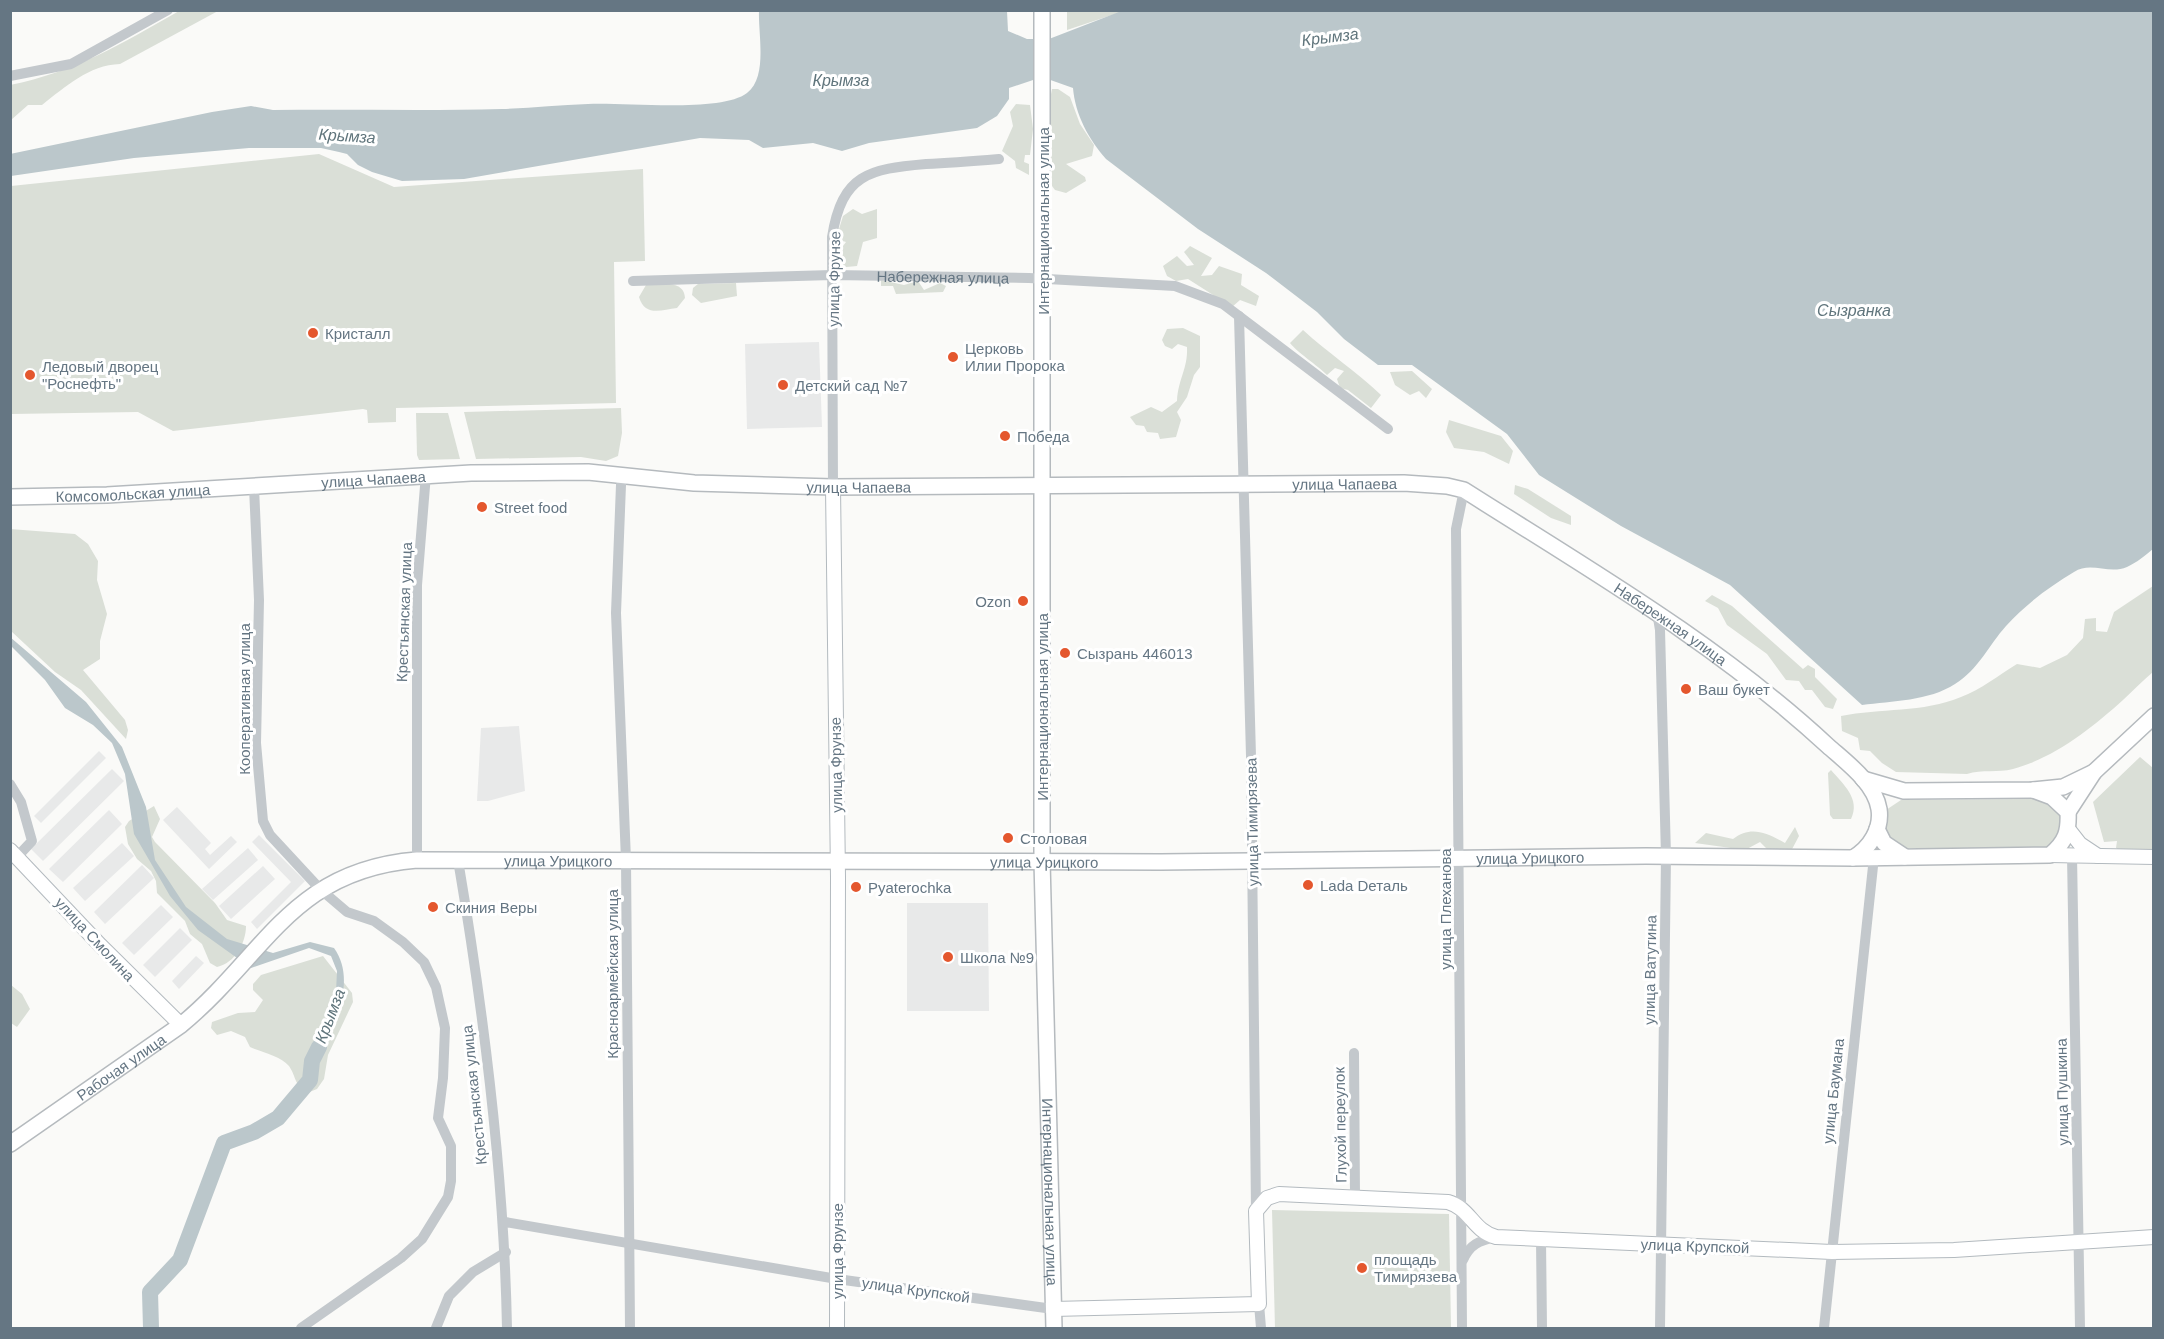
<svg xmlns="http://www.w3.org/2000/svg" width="2164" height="1339" font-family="Arial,sans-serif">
<rect width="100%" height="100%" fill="#fafaf8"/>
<g fill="#e8e9e9">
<path d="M819,342L822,427L747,429L745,344Z"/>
<path d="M519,726L525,791L488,801H477L481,728Z"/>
<path d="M99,751L106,758L41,823L34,816Z"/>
<path d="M112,769L124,781L43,861L31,849Z"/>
<path d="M177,807L211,843L205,849L210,855L231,836L237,842L209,869L163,820Z"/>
<path d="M109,810L122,824L63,882L49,869Z"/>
<path d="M259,835L305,881L257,929L251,922L291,882L252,842Z"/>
<path d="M122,843L134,856L85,901L73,888Z"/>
<path d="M248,848L258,860L213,900L202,889Z"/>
<path d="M142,865L154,878L105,924L94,912Z"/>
<path d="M263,866L275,879L231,919L219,906Z"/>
<path d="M907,903H988L989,1011H907Z"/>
<path d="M161,905L173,917L134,955L122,943Z"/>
<path d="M180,928L192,940L155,977L143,965Z"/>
<path d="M196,956L204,963L179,989L172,981Z"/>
</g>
<g fill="#dadfd7">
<path d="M179,11H218L120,64C89,65 65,87 42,105H28L11,120L10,85C75,72 123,43 179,11Z"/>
<path d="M1067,11H1124L1067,30Z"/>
<path d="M1052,89H1058L1070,97L1080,124L1094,145L1092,156L1066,164L1085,177L1086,181L1066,193L1055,190L1052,186L1049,104Z"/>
<path d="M1016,104L1030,105L1033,129L1030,155H1025L1024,162L1029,164V175L1016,168L1015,161L1002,151L1013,126L1010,112Z"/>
<path d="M319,154L394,187L643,169L645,261L614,262L616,403L396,408V422L368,423L367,410L363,409L173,431L138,412L11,414V186Z"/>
<path d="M853,209L862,214L877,209V238L863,242L857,266L836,268L837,254L846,242L836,239L843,216Z"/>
<path d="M1190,246L1212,258L1201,276L1212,275L1219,266L1242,274L1241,285L1259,296L1256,306L1240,300L1232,307L1188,279L1176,281L1167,276L1163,266L1177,256L1187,266L1194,265L1184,252Z"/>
<path d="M881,280L904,285L918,281L924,290L940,283L946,286L943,292L896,294L893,286H881Z"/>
<path d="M736,283L737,296L701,303L692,295L693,288L698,284Z"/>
<path d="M646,285C660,285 684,279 685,298L677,308C661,310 645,317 639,297Z"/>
<path d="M1183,328L1200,336V367L1194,375L1187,397L1177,412L1181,420L1176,437L1160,439L1158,433L1147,432L1144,426L1136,425L1130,417L1151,407L1162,412L1177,401C1178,379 1188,369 1187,347L1178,344L1172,349L1165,346L1162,340L1167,329Z"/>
<path d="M1303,330C1328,353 1356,371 1381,395L1371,408L1348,390L1340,388L1337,379L1344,371L1335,368L1327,375C1317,365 1297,352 1290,343Z"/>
<path d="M1412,371L1432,389L1426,398L1419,391L1410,395L1395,385L1390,372Z"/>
<path d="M621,408L622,433L618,456L606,461L581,457L476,459L464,412Z"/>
<path d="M416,413H448L460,459L419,460L417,455Z"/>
<path d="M1449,420L1501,436L1513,451L1509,464L1484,452L1454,448L1446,432Z"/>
<path d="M1515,485L1528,489L1571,516V525L1551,518L1514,494Z"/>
<path d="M10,529L75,534L88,544L98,561L97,580L107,614L100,641V659L83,670L125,720L128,730L126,739L81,690L55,672L11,631Z"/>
<path d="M2153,586V672C2142,681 2133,691 2123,700C2092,728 2054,758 2013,769C1998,773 1982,769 1967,774L1896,772L1882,763L1870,751L1860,750L1858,738L1842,731L1841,716C1880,708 1923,713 1961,697C1980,690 1999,675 2017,664L2040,668L2067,655L2083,638L2085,619L2096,618V631L2107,632L2114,612Z"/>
<path d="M1712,595L1732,606L1803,669L1808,665L1815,669V677L1837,699L1833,709L1825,707L1812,690H1805L1799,681L1786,680L1767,654L1727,625L1718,608L1705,601Z"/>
<path d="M2140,757L2153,768V851H2120L2116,848L2117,841L2104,842L2093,802Z"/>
<path d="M1831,770C1843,784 1861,799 1851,819H1833L1830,815L1828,773Z"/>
<path d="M2042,799L2060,811L2064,830L2047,849L1900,848L1884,832L1886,810L1901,800Z"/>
<path d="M154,806L160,819L152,837L155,842L215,903L227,920L246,926C246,943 235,963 217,967L210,963L202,944L190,934L185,921L157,893L156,881L151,871L137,859L128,844L125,827L129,821Z"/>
<path d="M1795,827L1799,836L1790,853L1773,855L1760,842L1745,850L1695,843L1706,833L1733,839C1751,825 1767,833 1785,843Z"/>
<path d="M323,956L352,993L353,1002L328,1055L324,1079L317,1089L307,1093C293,1083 297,1078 289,1066C281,1056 261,1052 250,1047L245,1037L231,1031L217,1035L211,1028L212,1022L238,1013L255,1012L263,1000L253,990V984L261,975Z"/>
<path d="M11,985L22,994L30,1009L17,1027L11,1023Z"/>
<path d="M1272,1210L1449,1214L1451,1328H1275Z"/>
</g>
<g fill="#bbc7cb">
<path d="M1124,10L2153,11V549C2146,555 2136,563 2127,567C2109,575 2091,561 2074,572C2049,587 2026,604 2006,626C1989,645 1978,670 1955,684C1929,701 1892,701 1862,705L1730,585L1621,526L1539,475L1507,434L1412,365H1378L1344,339L1317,312L1266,273L1198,229L1106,159C1089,140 1075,114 1073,88L1042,77L1009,88V99L997,116L977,128L869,143L842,151L813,143L763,148L749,140L700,138L464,179L402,181L372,172L358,165L347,154L339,152L321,148H249L134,158L11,176L10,154L212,112L251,106L273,110C349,109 426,111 502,109C531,108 559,105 588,104C623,102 721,113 747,93C768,77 758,34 759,11H1007L1008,31L1027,39H1049Z"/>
<path d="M10,637L86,702L122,747L146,807L155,860L186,907L227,939L273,953L310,942L334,948C360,985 328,1030 317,1069L309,1067L336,992L337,971L331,956L309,948L251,968L198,930L170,896L134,834L125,774L112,743L93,725L65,708L45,680L11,646Z"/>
</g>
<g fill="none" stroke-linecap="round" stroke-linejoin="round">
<path stroke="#bbc7cb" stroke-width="16" d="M151,1328L150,1292L180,1260L224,1143L254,1132L278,1118L310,1080L312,1061L319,1047"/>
<g stroke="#b3babf" stroke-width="16">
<g id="secondary">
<path d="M833,487L838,877L837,1328"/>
<path d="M2069,830L2080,844L2098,856"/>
<path d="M10,850L100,945L181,1025"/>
<path d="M2050,855L2154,857"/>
<path d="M1053,1309L1259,1304L1256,1211L1267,1198L1279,1194L1448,1202C1471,1209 1472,1230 1496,1237L1832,1252L1954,1250L2154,1237"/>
</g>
</g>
<g stroke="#b5babe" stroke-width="18">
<g id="primary">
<path id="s2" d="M1042,10V861L1054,1328"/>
<path id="s3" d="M10,497L107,495L471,473L588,472L694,483L833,487L1404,483L1447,486L1464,490C1590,570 1718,644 1828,746C1846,762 1875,783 1879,809C1882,829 1870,848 1853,858"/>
<path d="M1863,779L1904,791L2033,790L2063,787L2094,772"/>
<path d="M2068,812L2094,772L2154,716"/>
<path d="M1877,829L1884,843L1905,857"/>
<path id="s4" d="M10,1144L181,1025C266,955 291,870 417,860L1161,862L1646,856L1853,858L2050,855C2066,842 2069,831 2068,812L2052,797L2033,790"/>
</g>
</g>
<g stroke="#c3c8cc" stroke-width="10">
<path d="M10,76L71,64L168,10"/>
<path id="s1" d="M633,281L832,275L1029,278L1175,286L1223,304L1388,429"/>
<path d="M1239,316L1251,756L1256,1211"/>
<path d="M623,475L621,485L616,613L626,860L630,1328"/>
<path d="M254,487L259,600L256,743L263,821L270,835L320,889L347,912L374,921L403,942L424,962L436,987L445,1028L443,1078L438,1118L451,1146V1181L448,1197L422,1239L401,1258L301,1328"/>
<path d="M833,487L832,237C842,174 869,169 926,164C950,163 975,161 999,159"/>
<path d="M1657,612L1660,630L1666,856L1660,1328"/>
<path d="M10,784L21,802L32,841L17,857"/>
<path d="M2072,855L2080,1328"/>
<path d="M417,860V585L426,474"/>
<path d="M458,860C484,1014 504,1172 507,1328"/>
<path d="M1354,1053L1355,1197"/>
<path d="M505,1222L837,1279L1053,1309"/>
<path d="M1541,1240L1542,1328"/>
<path d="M1463,1260C1470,1244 1479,1241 1496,1237"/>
<path d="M1259,1304L1261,1328"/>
<path d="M436,1328L449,1296L473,1272L506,1252"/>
<path d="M1462,1328L1456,529L1464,490"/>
<path d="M1824,1328L1874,857"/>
</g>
<use href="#secondary" stroke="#fff" stroke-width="14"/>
<use href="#primary" stroke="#fff" stroke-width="15"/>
</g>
<g fill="#e4572e" stroke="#fff" stroke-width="2">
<circle cx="313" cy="333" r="6"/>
<circle cx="953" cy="357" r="6"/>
<circle cx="30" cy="375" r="6"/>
<circle cx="783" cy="385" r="6"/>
<circle cx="1005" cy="436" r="6"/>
<circle cx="482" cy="507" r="6"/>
<circle cx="1023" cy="601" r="6"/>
<circle cx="1065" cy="653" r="6"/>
<circle cx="1686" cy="689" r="6"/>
<circle cx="1008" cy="838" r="6"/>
<circle cx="1308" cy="885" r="6"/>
<circle cx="856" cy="887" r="6"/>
<circle cx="433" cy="907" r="6"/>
<circle cx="948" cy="957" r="6"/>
<circle cx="1362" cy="1268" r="6"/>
</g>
<g text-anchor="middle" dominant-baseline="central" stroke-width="6" stroke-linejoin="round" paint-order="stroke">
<g font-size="15" fill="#657683" stroke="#fff">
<text transform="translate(1043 221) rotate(-90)">Интернациональная улица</text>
<text stroke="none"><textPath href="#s1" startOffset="310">Набережная улица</textPath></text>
<text transform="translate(834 279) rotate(-89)">улица Фрунзе</text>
<text stroke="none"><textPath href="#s3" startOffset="364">улица Чапаева</textPath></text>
<text stroke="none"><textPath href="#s3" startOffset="1336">улица Чапаева</textPath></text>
<text stroke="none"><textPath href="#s3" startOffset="850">улица Чапаева</textPath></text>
<text stroke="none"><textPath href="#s3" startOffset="123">Комсомольская улица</textPath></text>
<text transform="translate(404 612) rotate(-88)">Крестьянская улица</text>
<text stroke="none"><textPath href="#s3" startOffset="1702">Набережная улица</textPath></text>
<text transform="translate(244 699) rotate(-90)">Кооперативная улица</text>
<text transform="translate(1042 707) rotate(-90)">Интернациональная улица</text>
<text transform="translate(836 765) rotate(-91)">улица Фрунзе</text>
<text transform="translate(1252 822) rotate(-91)">улица Тимирязева</text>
<text stroke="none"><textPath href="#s4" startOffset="1618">улица Урицкого</textPath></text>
<text stroke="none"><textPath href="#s4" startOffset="646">улица Урицкого</textPath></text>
<text stroke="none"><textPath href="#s4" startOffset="1132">улица Урицкого</textPath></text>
<text transform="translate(1445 909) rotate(-90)">улица Плеханова</text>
<text transform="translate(95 939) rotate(47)">улица Смолина</text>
<text transform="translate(1650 970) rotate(-89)">улица Ватутина</text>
<text transform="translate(612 974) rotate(-90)">Красноармейская улица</text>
<text stroke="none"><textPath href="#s4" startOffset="135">Рабочая улица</textPath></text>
<text transform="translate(1833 1091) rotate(-84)">улица Баумана</text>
<text transform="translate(2062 1092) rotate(-91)">улица Пушкина</text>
<text transform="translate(474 1095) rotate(-96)">Крестьянская улица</text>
<text transform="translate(1340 1125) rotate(-91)">Глухой переулок</text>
<text stroke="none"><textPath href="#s2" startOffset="1182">Интернациональная улица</textPath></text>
<text transform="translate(1695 1246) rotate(2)">улица Крупской</text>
<text transform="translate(837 1251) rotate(-90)">улица Фрунзе</text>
<text transform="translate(916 1290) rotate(8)">улица Крупской</text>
</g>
<g font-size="15" fill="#657683" stroke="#fff" text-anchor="start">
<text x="325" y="333">Кристалл</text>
<text x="965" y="348">Церковь<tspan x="965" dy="17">Илии Пророка</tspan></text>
<text x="42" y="366">Ледовый дворец<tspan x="42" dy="17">"Роснефть"</tspan></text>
<text x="795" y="385">Детский сад №7</text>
<text x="1017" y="436">Победа</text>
<text x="494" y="507">Street food</text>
<text x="1011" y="601" text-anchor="end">Ozon</text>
<text x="1077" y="653">Сызрань 446013</text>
<text x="1698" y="689">Ваш букет</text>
<text x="1020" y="838">Столовая</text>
<text x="1320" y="885">Lada Dеталь</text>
<text x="868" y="887">Pyaterochka</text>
<text x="445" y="907">Скиния Веры</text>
<text x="960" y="957">Школа №9</text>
<text x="1374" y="1259">площадь<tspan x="1374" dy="17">Тимирязева</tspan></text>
</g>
<g font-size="16" font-style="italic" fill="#60757c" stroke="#fff">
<text transform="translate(1330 37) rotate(-7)">Крымза</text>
<text x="841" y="80">Крымза</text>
<text transform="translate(347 136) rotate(4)">Крымза</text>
<text x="1854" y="310">Сызранка</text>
<text transform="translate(330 1016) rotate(-69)">Крымза</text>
</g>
</g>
<rect width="2164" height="1339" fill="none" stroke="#657683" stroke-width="24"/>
</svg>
